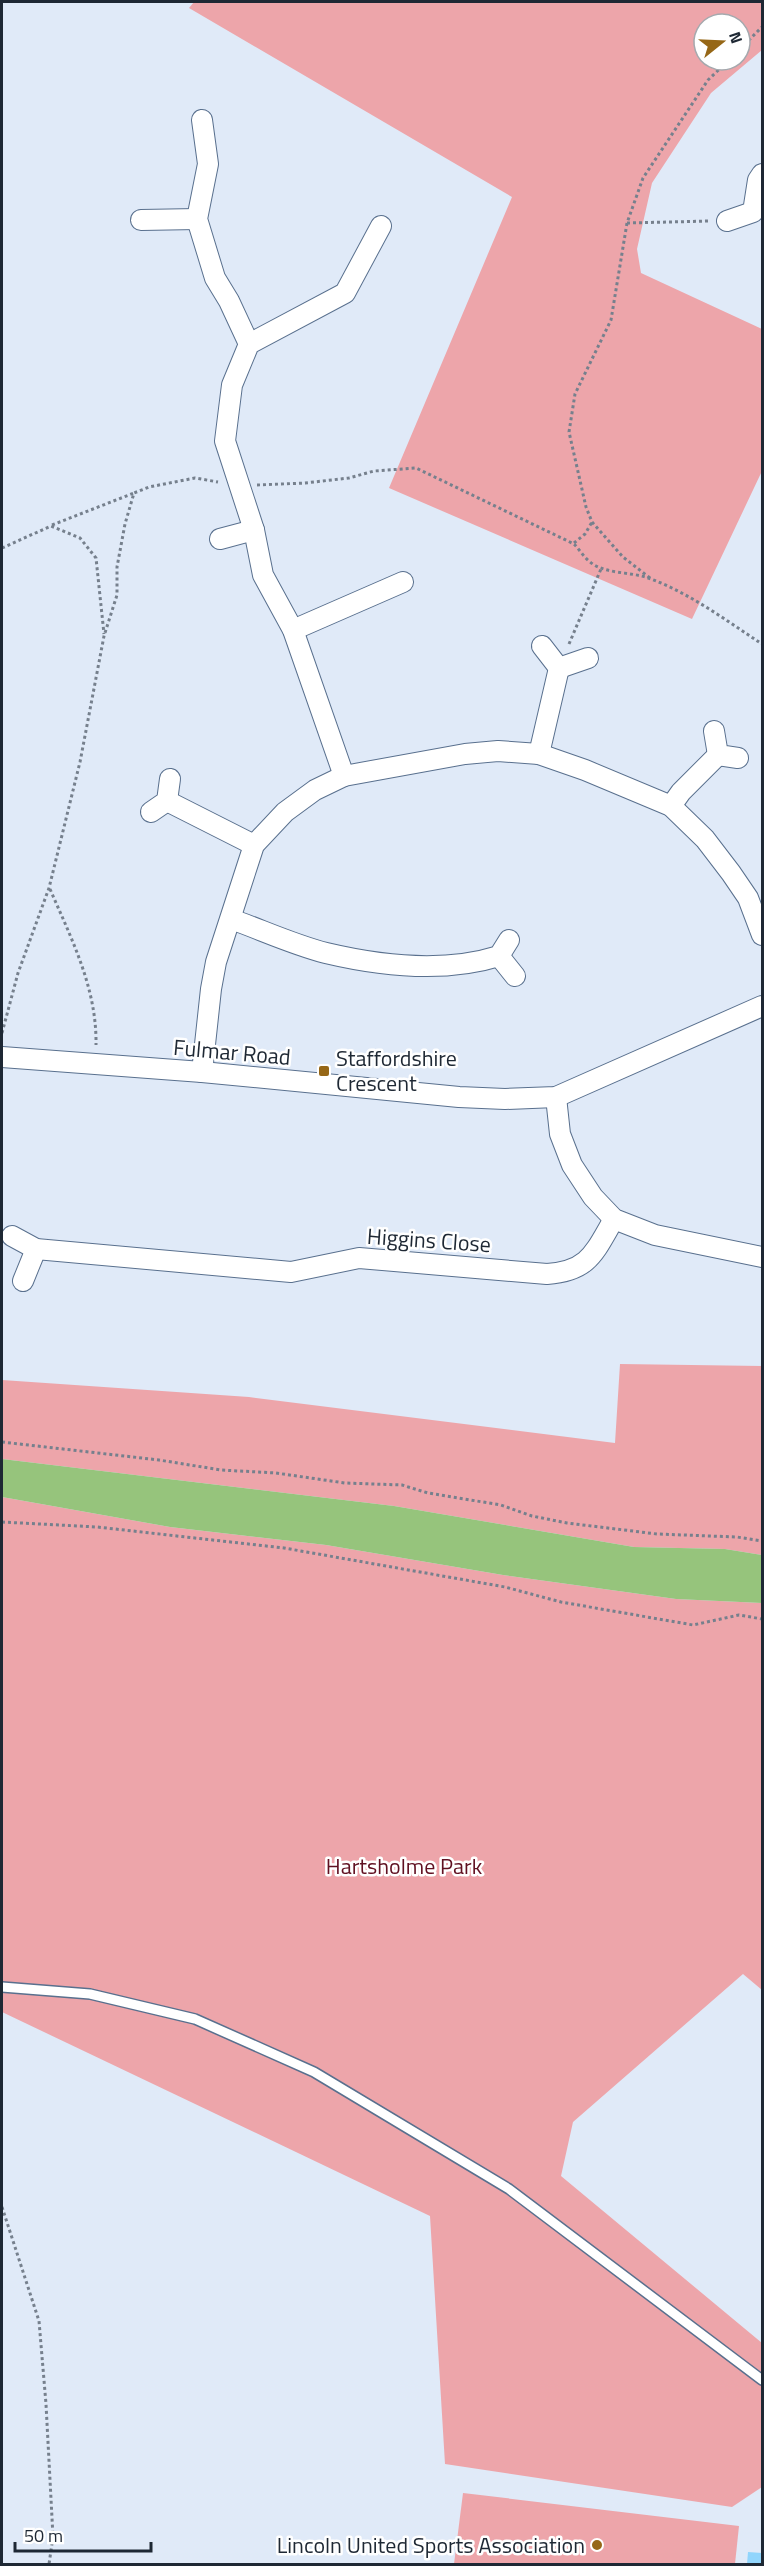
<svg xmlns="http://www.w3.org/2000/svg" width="764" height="2566" font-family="'Titillium Web',sans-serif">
<rect width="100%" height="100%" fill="#e0eaf8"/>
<g fill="#eda5aa" fill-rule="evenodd">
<path d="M194,2H762V50L711,93L652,183L637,249L641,273L762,329V471L692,619L389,488L512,197L189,8ZM704,24H740V60H704Z"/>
<path d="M620,1364L762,1366V1555L725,1549L634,1547L394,1506L2,1459V1380L249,1397L615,1443Z"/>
<path d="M2,1497L170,1527L326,1545L503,1575L676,1599L762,1603V1990L743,1974L573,2122L561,2176L762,2343V2487L732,2507L445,2464L430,2216L2,2012Z"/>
<path d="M463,2493L739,2526L735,2564H454Z"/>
</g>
<path fill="#96c47c" d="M2,1459L394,1506L634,1547L725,1549L762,1555V1603L676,1599L503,1575L326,1545L170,1527L2,1497Z"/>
<path fill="#91d5fc" d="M748,2552L762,2553V2564H747Z"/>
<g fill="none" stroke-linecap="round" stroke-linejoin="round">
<g stroke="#59708e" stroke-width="12">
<path id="service" d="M2,1987L90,1994L195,2019L314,2072L509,2189L762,2380"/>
</g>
<g stroke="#59708e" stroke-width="22">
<g id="minor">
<path d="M202,120L208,164L197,219L215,278L229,301L249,344"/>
<path d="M141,220L197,219"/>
<path d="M727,221L753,212L758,180L762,174"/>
<path d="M220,539L254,530"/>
<path d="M293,630L403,582"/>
<path d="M542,646L559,668L588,658"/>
<path d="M714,731L718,755L738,758"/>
<path d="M539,754L559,668"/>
<path d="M344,776L293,630L263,575L254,530L225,441L232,385L249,344L345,293L381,226"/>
<path d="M167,801L254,845"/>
<path d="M671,806L681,792L718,755"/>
<path d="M151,812L167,801L170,779"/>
<path d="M231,919C262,930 294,945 326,953C381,966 445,973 499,956L509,940"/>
<path d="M499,956L515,976"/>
<path d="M2,1057L202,1072L459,1097L505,1099L556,1097L762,1006"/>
<path d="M202,1072L211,989L216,962L254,845L285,812L315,790L344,776L465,754L498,751L539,754L585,770L671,806L705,839L731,873L748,898L762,935"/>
<path d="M556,1097L560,1134L572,1165L593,1197L614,1219L655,1235L762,1257"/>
<path d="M12,1236L36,1249L291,1272L359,1258L547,1274C589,1271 594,1253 614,1219"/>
<path d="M23,1281L36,1249"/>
</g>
</g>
<g stroke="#76808d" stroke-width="3" stroke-dasharray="3 3" stroke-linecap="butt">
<path d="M740,49L762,27"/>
<path d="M627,223L710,221"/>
<path d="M257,485L305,483L349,478L374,471L416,468L574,544C579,549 583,556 589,561C604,575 632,571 651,579C691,594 727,621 762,644"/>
<path d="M52,525L134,493"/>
<path d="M574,543L585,534L592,522"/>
<path d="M2,548L51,526L80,538L96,558L104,634"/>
<path d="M650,578L623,557L592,522L586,507L569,432L575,394L611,320L627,223L643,178L708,80L729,60"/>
<path d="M569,644L601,569"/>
<path d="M50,889C72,940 97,989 96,1045"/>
<path d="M2,1033L18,973L49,888L80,762L104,636L117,595V567L125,524L134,493L149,487L195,478L218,482"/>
<path d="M2,1442L159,1460L221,1470L276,1473L345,1483L402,1485L428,1493L501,1505L532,1516L567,1523L657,1534L737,1537L762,1541"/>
<path d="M2,1522L97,1527L284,1548L505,1587L561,1602L693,1625L739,1615L762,1619"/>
<path d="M2,2207L39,2321L46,2404L53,2537L49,2564"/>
</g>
<use href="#service" stroke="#fff" stroke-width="9"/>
<use href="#minor" stroke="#fff" stroke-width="20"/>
</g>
<g fill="#966717" stroke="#fff" stroke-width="2">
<rect x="318" y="1065" width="12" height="12" rx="3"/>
<circle cx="597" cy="2545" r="6"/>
</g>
<g text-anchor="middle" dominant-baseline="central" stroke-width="5" stroke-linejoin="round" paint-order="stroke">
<g font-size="22" fill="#1e2834" stroke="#fff">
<text transform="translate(232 1052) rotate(5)">Fulmar Road</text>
<text transform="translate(429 1240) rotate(4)">Higgins Close</text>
</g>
<g font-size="22" fill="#1e2834" stroke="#fff" text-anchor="start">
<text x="336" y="1058">Staffordshire<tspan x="336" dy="25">Crescent</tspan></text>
<text x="585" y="2545" text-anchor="end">Lincoln United Sports Association</text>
</g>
<g font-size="22" fill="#601021" stroke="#fff">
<text x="404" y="1866">Hartsholme Park</text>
</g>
</g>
<rect width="764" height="2566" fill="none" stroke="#1e2834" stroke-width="6"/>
<g transform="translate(722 42) rotate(72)"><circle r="28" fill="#ffffff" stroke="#a5a9ae" stroke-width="1.5"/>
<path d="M0-4.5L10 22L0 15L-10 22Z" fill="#966717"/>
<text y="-9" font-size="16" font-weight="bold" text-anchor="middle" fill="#1e2834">N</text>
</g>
<path d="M15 2542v9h136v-9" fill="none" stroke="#1e2834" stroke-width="3"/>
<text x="24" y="2542" font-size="18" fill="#1e2834" stroke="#ffffff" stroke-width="4.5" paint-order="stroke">50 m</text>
</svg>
